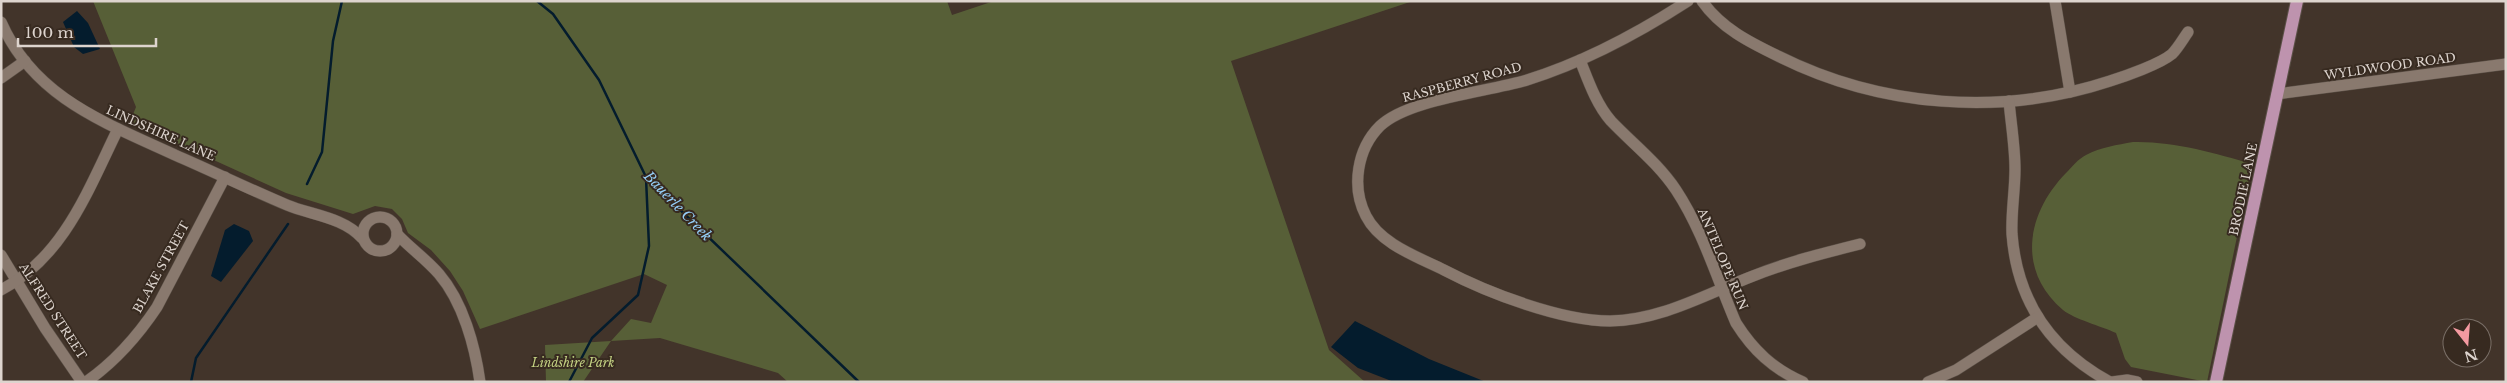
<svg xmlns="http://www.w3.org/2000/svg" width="2507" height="383" font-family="'Libre Baskerville',serif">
<rect width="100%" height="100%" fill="#42342a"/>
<g fill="#575f37">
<path d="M93,1H947L952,15L994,1H1413L1231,61L1329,350L1365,382H788L778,373L660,338L611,341L583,382H546L545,345L611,341L631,319L651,323L667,285L644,274L480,329L463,291L450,271L431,250L408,233L402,219L392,209L375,206L353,214L286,193L130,122L136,107Z"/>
<path d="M2133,142C2173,141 2215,153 2252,164L2207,382L2131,367L2125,359L2116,333C2101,326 2074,319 2063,310C2016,270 2027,213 2066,173C2072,167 2078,159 2086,155C2101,147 2117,145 2133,142Z"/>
</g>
<g fill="#041c2d">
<path d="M77,11L88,23L100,49L83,54L74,47L63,22Z"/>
<path d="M234,224L249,231L253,241L221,282L211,276L225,230Z"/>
<path d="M1355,321L1429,359L1486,382H1394L1358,368L1331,347Z"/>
</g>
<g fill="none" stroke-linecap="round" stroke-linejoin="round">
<g stroke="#041c2d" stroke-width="2.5">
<path d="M537,1L553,14L599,80L646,177L859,382"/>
<path d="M307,184L322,152L333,41L342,1"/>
<path d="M191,382L196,358L288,224"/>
<path d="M569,382L592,338L638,295L649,246L646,178"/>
</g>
<g stroke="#5b5047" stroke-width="12">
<g id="minor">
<path d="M1688,1C1637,34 1585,62 1527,80C1487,92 1408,99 1380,126C1357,149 1351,187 1366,216C1380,244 1418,257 1444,270C1488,293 1561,321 1610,321C1662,320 1706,294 1753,276C1788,262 1824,253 1860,244"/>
<path d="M1702,1C1721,28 1749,42 1778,56C1880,107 2001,117 2110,81C2126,76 2160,64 2172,54C2178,48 2183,39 2188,32"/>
<path d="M2055,1L2070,92"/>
<path d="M1,22C34,98 106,123 175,155C212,171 249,189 287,205C311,215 343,217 362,238"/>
<path d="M1580,60C1588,80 1596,104 1611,121C1633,144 1658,163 1676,190C1703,231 1717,279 1736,323C1753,350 1773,369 1803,382"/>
<path d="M1,78L25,61"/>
<path d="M2277,94L2506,64"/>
<path d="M2009,101C2011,124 2015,147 2015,169C2015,191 2011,213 2012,234C2017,301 2051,350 2110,382"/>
<circle cx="380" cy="234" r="17"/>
<path d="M397,234C410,248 426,259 439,274C463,302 475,346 480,382"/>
<path d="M1,255L45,328L82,382"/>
<path d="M1,290C64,257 88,190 118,129"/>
<path d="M86,382C116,361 137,337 157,307L225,177"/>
<path d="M1928,382L1956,370L2038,317"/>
<path d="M2112,382L2127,380L2137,382"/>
</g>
</g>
<g stroke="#5b5047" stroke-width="14">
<path id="major" d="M2216,382L2297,1"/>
</g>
<use href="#minor" stroke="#89796e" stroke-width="11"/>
<use href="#major" stroke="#be93ae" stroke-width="12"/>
</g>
<g text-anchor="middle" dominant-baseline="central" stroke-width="4" stroke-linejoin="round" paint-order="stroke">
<g font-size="12" fill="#ddd4ce" stroke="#372a20">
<text transform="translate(2390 66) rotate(-8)">WYLDWOOD ROAD</text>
<text transform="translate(1462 82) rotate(-15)">RASPBERRY ROAD</text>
<text transform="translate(161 133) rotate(24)">LINDSHIRE LANE</text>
<text transform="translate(2243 189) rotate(-78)">BRODIE LANE</text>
<text transform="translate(1723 259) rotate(67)">ANTELOPE RUN</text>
<text transform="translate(161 267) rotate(-61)">BLAKE STREET</text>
<text transform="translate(53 311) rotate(57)">ALFRED STREET</text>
</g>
<g font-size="12" font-style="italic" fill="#c4d283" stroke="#372a20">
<text x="573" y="362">Lindshire Park</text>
</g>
<g font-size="14" font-style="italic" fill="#95cef7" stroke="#372a20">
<text transform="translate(678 206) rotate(46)">Bauerle Creek</text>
</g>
</g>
<rect width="2507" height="383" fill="none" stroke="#ddd4ce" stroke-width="5"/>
<g transform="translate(2467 343) rotate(163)"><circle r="24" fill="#372a20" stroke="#796e66"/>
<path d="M0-4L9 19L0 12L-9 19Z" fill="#f49aa1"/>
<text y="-8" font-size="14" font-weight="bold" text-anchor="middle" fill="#ddd4ce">N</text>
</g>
<path d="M18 38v8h138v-8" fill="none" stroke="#ddd4ce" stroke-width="2.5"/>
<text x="25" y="38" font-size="15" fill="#ddd4ce" stroke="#372a20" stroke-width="4" paint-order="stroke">100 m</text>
</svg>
